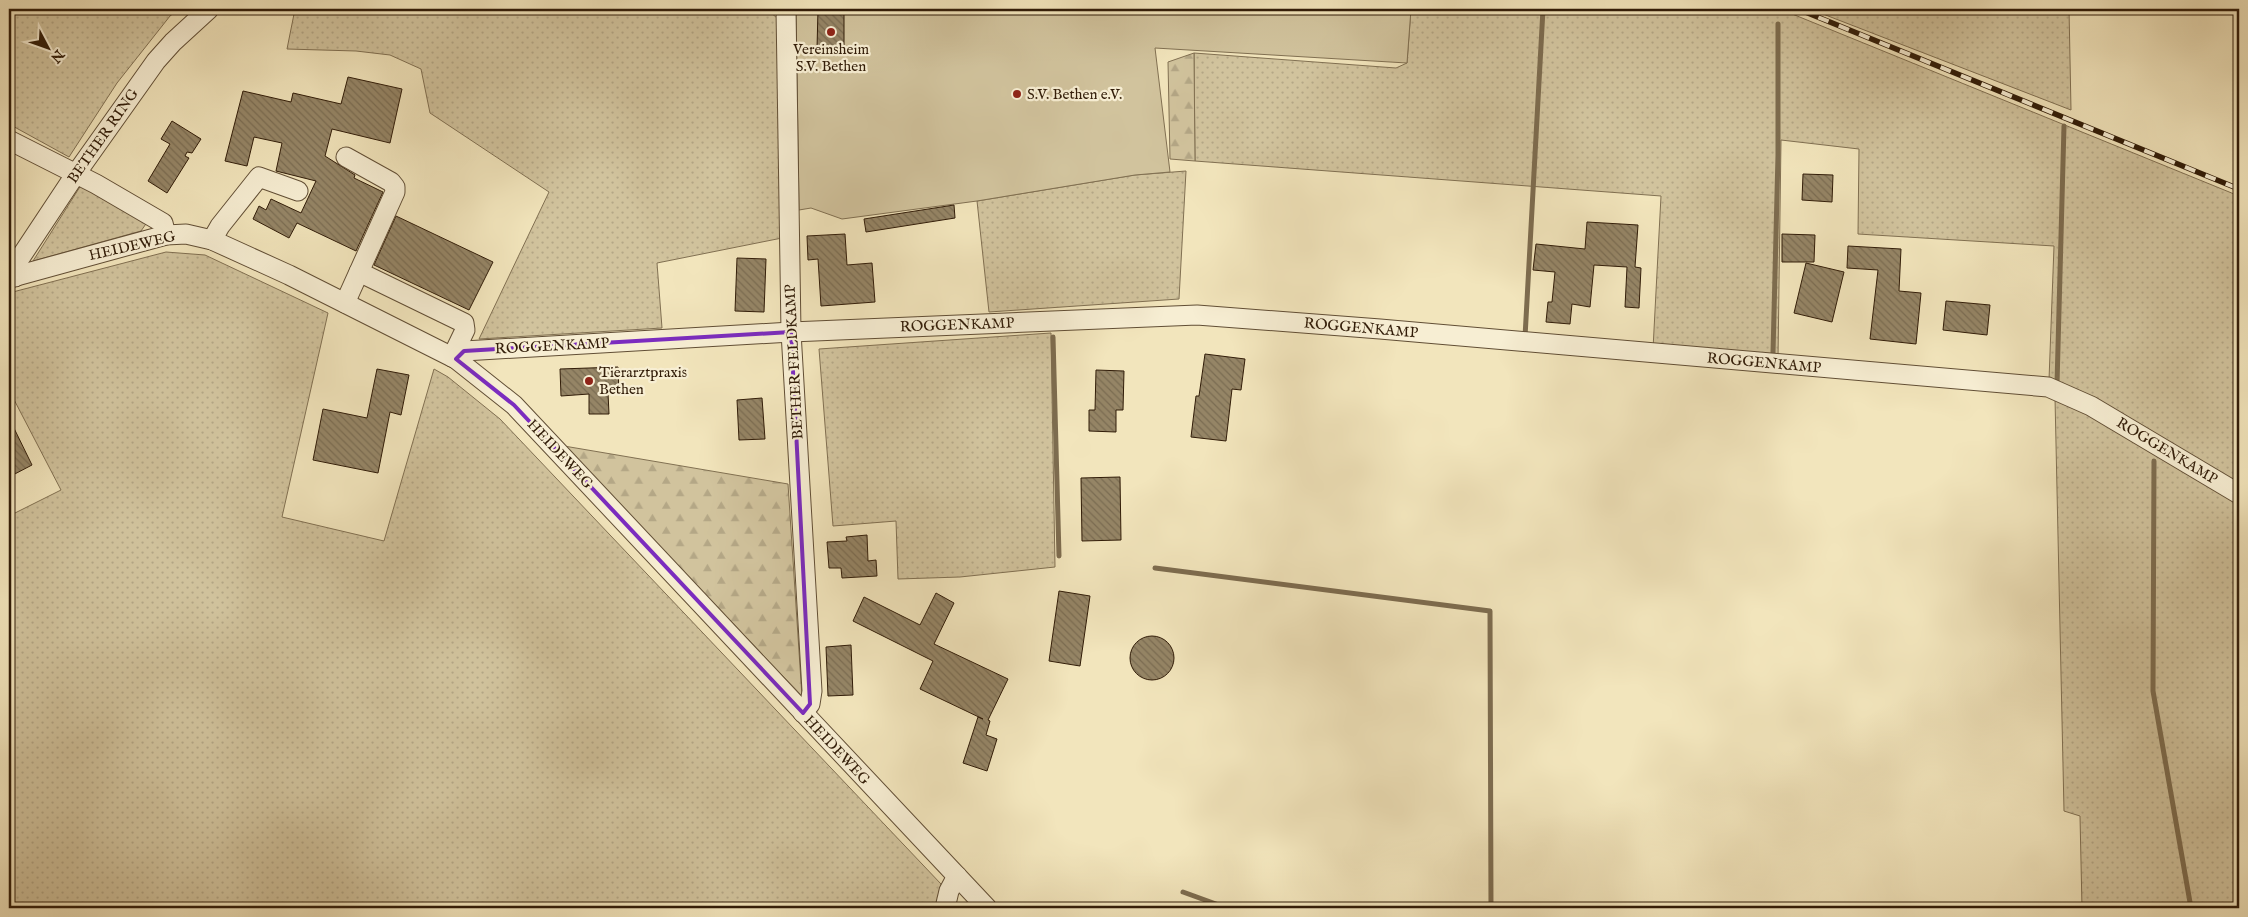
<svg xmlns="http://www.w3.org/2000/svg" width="2248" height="917" font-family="'IM FELL English',serif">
<defs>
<pattern id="grass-dots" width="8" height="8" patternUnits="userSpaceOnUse" patternTransform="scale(1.25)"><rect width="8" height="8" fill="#d1c39d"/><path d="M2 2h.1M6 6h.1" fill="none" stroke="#b4a786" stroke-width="1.8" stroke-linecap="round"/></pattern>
<pattern id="forest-firs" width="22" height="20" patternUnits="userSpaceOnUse" patternTransform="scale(1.25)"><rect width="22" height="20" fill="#d1c39d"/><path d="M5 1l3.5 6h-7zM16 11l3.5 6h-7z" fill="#b4a786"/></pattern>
<pattern id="building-back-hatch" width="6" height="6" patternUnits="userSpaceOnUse" patternTransform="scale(1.25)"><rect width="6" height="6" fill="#958566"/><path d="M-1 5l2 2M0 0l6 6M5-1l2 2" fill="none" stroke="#7a6c52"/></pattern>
</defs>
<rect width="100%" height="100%" fill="#f2e5bc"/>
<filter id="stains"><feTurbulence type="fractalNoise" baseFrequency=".004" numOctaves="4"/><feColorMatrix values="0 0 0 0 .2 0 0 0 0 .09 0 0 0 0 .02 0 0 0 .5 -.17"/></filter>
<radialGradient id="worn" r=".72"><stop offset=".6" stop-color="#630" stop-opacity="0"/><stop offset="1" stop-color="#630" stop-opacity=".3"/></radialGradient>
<g fill="url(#grass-dots)" stroke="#817052">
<path d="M13,9H179L170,16L117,83L69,157L9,124V16Z"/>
<path d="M295,9H767L778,19L782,238L657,263L662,328L479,339L549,192L430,113L421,69L390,55L356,51L287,49Z"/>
<path d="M1411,9H1780L2239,196V488L2049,380L2054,246L1858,234L1859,149L1781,140L1778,359L1653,349L1661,196L1195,161L1194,53L1396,68L1407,63Z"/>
<path d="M1810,9H2069L2071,110Z"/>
<path d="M1186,171L1179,299L989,312L977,201L1135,175Z"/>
<path d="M83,182L150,218L141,231L33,261Z"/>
<path d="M166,252L205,255L328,313L282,517L384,541L434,369L448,377L500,419L941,884L935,908H9V516L61,490L9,390V293Z"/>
<path d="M1051,333L1055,567L960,577L898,579L896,521L833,526L819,349Z"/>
<path d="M2055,398L2089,413L2239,505V908H2082L2080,816L2064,811Z"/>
</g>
<g fill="url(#forest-firs)" stroke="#817052">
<path d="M1194,53L1195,161L1170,159L1168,62Z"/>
<path d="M564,446L788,484L802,697V696Z"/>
</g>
<path fill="#d1c39d" stroke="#817052" d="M796,9H1411L1407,63L1155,48L1170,172L1135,175L977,201L842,219L811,208L799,210Z"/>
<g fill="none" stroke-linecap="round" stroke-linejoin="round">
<g stroke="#7d6c4f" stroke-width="5">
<path d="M1053,337L1059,556"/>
<path d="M1525,337L1543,9"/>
<path d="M1773,353L1778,155V24"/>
<path d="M2057,384L2064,126"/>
<path d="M2154,461L2153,691L2191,908"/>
<path d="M1155,568L1490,611L1491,908"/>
<path d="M1183,892L1227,908"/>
</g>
</g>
<g fill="url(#building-back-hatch)" stroke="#311c08">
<path d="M818,9H844V49H817Z"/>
<path d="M348,77L402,89L390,143L332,129L325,156L355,175L354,178L383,192L356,251L297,223L289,238L253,219L259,206L266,210L271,199L301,213L316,181L276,171L282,143L254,137L247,166L225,161L243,91L291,102L293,93L341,104Z"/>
<path d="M172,121L201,139L192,153L187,152L185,156L189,158L167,193L148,181L170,144L161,139Z"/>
<path d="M1803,174L1833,175L1832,202L1802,200Z"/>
<path d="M954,205L955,218L866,232L864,219Z"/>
<path d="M396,216L493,262L469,310L374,265Z"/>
<path d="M1587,222L1638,225L1635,267L1641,268L1639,308L1625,307L1627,267L1594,265L1590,307L1572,304L1570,324L1546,322L1548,302H1552L1555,272L1533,270L1536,244L1585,249Z"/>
<path d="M845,234L847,265L872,263L875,302L821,306L818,259L808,260L807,236Z"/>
<path d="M1782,234L1815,235L1814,262H1782Z"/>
<path d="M1848,246L1901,249L1899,291L1921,293L1916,344L1870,339L1878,270L1847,268Z"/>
<path d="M737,258L766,259L764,312L735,311Z"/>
<path d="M1806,263L1844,272L1832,322L1794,313Z"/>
<path d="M1946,301L1990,305L1987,335L1943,330Z"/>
<path d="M1205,354L1245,359L1241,390L1232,389L1226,441L1191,437L1196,396H1199Z"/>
<path d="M618,367L619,393H608L609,414H589V394L561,396L560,369Z"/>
<path d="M377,369L409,375L401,415L390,412L378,473L313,460L323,409L367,418Z"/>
<path d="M1096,370L1124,371L1123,410H1116V432L1089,431V410H1095Z"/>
<path d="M762,398L765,439L739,440L737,400Z"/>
<path d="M9,418L32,465L9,477Z"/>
<path d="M1120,477L1121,540L1082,541L1081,478Z"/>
<path d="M867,535L868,561L876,560L877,576L842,578L841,568H829L827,542L847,541L846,537Z"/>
<path d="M1059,591L1090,596L1080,666L1049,661Z"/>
<path d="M936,593L954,603L934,644L1008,679L988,720L990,721L986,735L997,739L987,771L963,763L978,717L983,719L920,689L933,661L853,621L864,597L920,625Z"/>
<circle cx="1152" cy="658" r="22"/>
<path d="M851,645L853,695L828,696L826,647Z"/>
</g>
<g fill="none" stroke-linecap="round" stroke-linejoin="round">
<g stroke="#614e35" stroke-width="21">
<g id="minor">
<path d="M786,9L791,332L812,691L810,704L803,713"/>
<path d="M9,140L96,184L163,223L166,235"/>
<path d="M212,240L220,226L259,177L298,191"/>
<path d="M359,272L464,323L465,330L452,357"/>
<path d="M15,277L16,264L75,175L156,61L173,42L209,9"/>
<path d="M9,278L166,235L186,234L212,240L289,275L456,359L514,405L987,908"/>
<path d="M345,303L395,192V187L391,182L346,157"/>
<path d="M456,359L464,351L791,332L1197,315L1380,329L2048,387L2091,406L2239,494"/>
<path d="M945,908L949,891L957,876"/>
</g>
</g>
<use href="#minor" stroke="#f7eed3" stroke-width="19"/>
<g stroke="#311c08" stroke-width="5.5">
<path id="rail" d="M1798,9L2239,189"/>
</g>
<use href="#rail" stroke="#f7eed3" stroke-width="4" stroke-dasharray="11" stroke-linecap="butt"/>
</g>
<path fill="none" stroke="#7b2cbf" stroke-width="4" stroke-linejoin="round" d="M791,332L810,704L803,713L514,405L456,359L464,351Z"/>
<g fill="#8f2418" stroke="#f7eed3" stroke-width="2">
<circle cx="831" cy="32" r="5"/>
<circle cx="1017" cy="94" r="5"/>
<circle cx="589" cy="381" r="5"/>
</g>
<g text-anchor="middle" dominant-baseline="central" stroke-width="4.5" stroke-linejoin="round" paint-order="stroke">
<g font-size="15" fill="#311c08" stroke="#f7eed3" text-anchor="start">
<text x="831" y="49" text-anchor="middle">Vereinsheim<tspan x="831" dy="17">S.V. Bethen</tspan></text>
<text x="1027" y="94">S.V. Bethen e.V.</text>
<text x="599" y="372">Tierarztpraxis<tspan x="599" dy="17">Bethen</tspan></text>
</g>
<g font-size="15" fill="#311c08" stroke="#f7eed3">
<text transform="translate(103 136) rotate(-55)">BETHER RING</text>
<text transform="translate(132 246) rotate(-13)">HEIDEWEG</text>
<text transform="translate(957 325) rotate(-2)">ROGGENKAMP</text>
<text transform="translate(1361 328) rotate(5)">ROGGENKAMP</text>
<text transform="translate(552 346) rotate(-3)">ROGGENKAMP</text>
<text transform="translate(794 362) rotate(-93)">BETHER FELDKAMP</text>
<text transform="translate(1764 363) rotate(5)">ROGGENKAMP</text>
<text transform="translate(2167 451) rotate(31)">ROGGENKAMP</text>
<text transform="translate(560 454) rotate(47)">HEIDEWEG</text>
<text transform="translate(837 750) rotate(47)">HEIDEWEG</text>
</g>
</g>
<rect width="2248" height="917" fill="none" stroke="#f2e5bc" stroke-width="30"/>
<rect x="10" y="10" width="2228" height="897" fill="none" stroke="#311c08" stroke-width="2.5"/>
<rect x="15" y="15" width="2218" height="887" fill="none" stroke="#311c08"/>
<g transform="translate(48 48) rotate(131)" stroke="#f7eed3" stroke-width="4" paint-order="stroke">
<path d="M0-4L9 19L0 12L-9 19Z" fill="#311c08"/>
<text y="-8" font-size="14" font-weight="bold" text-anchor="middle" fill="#311c08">N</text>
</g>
<rect width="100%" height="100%" filter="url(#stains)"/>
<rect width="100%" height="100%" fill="url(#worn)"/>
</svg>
